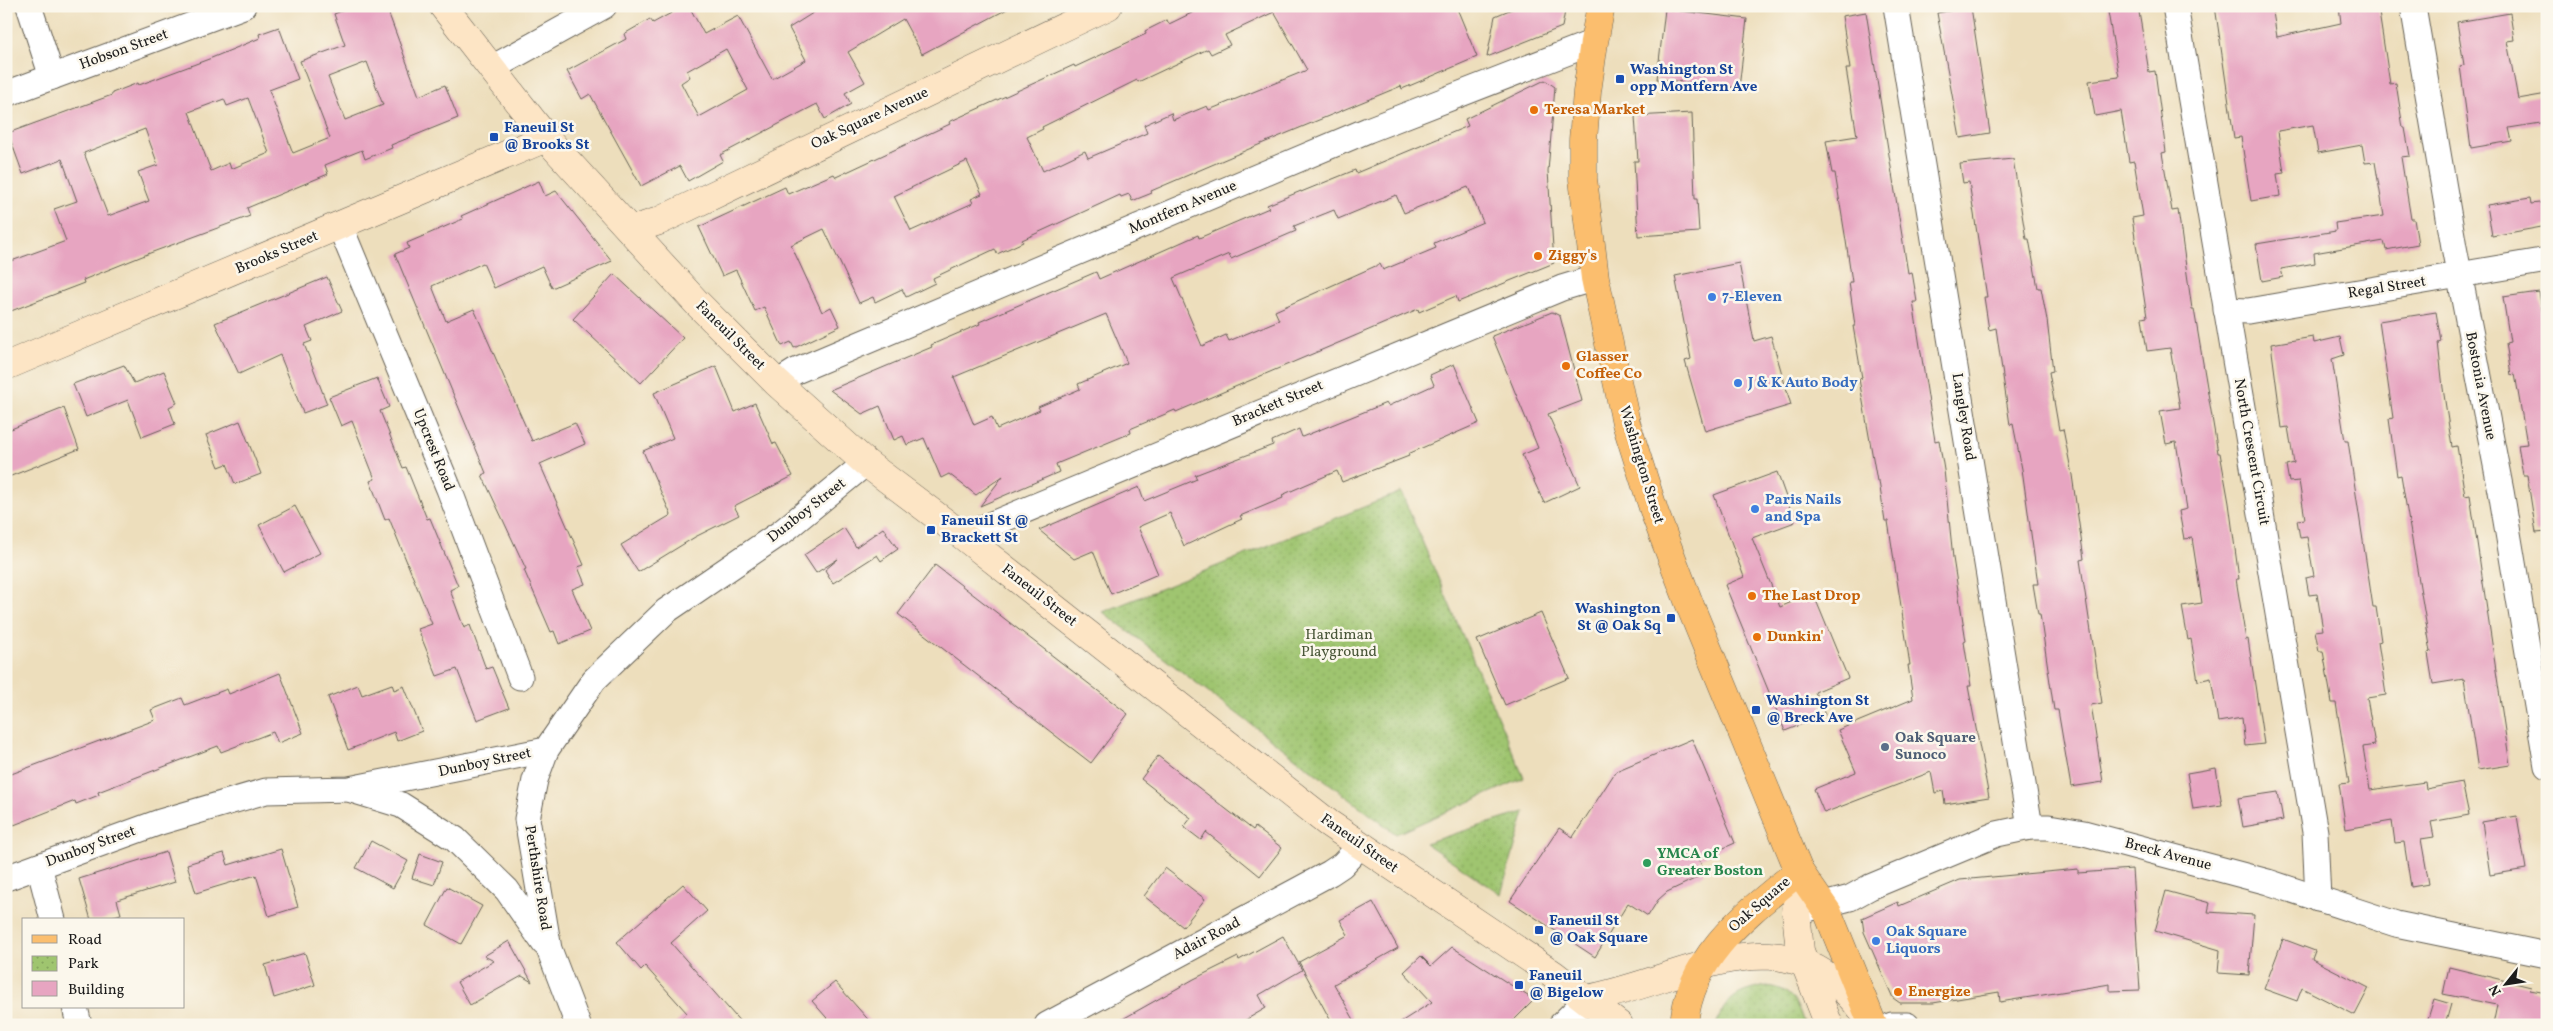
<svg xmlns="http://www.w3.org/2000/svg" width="2553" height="1031" font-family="Vollkorn,serif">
<defs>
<pattern id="park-dots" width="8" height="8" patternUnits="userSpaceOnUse" patternTransform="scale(1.25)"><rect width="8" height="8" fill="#9fc56f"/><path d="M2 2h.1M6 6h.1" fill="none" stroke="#88a960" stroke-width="1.8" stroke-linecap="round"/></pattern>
</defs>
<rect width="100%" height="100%" fill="#fbf7ec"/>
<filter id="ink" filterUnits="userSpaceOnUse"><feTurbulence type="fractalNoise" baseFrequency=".02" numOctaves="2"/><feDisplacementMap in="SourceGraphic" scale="10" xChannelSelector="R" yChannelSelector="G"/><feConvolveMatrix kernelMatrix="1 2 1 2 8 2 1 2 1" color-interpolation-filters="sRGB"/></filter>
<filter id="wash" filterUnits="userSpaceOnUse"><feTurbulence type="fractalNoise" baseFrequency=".0096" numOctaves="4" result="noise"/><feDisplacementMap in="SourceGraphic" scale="20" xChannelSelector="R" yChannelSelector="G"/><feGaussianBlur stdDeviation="1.12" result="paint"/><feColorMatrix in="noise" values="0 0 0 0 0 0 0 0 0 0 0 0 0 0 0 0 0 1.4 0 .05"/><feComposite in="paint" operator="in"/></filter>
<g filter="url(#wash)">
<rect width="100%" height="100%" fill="#eddebc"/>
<g fill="url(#park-dots)" stroke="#5e7046">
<path d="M1401,492L1524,778L1396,834L1103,612Z"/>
<path d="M1525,812L1501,894L1425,843Z"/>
<path d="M1767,986C1794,990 1795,1002 1805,1025H1716C1726,996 1740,991 1767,986Z"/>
</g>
<g id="blocks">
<g fill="#e7a5c1" fill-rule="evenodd">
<path d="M354,6H386L419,96L445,85L458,118L391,145L392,148L365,159L362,150L325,165L328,174L247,208L250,216L150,253L83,280L84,283L11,311L6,298V263L66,241L54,209L77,201L62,159L23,174L8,133L112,95V93L138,83L139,85L209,59L260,38L259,34L279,27L298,79L269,90L293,153L330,138L300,61L345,45L334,14ZM367,62L383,105L345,120L328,77ZM248,98L269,153L231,169L229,163L211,171L189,112L224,99L227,106ZM145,129L158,165L138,172L149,201L108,216L84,153Z"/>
<path d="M684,6H689L704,34L738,16L772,79L806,60L789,28L824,6H1013L922,54L903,19L848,52L865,82L845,93L851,104L825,119L817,104L720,155L723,161L688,181L680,166L641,186L590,94L582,99L567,71L626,39L624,34L650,19L653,23ZM726,49L748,90L699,117L681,83L690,77L687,71Z"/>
<path d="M1206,6H1456L1477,57L1402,89L1401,86L1256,146L1151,191L1152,193L1132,201L1129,194L1121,197L1120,195L1022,240L1023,242L997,254L995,249L933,278L935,283L906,297L902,289L875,302L873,297L859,303L824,229L791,245L822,312L831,307L840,326L794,348L791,342L782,346L764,307L755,311L736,270L722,276L699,227L785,187L788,194L834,174L836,177L950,124L949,122L973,111L1074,65L1075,67L1146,34L1145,31L1167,20L1169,24ZM1274,12L1307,70L1209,110L1207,106L1173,120L1171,113L1144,125L1147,133L1088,158L1085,151L1043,171L1027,137L1043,129L1042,127L1137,80L1138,82L1208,49L1211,54L1230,45L1225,35ZM967,161L982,194L971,199L973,203L911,231L894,196Z"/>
<path d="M1519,6H1566L1562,27L1487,57L1495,16Z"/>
<path d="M2107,6H2138L2149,72L2155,71L2166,152L2162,153L2172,211L2178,210L2192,309H2194L2218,453H2220L2229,503L2239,579H2236L2246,640L2248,639L2264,744L2245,746L2242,718L2218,722L2211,678L2198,681L2191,639L2188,640L2182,606L2202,603L2192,538L2184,539L2179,511L2187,509L2176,442L2166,444L2160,411L2180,408L2170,348L2147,351L2142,318L2147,317L2132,218L2143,216L2134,161L2129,162L2121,111L2095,116L2089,81L2119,77Z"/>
<path d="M2215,6H2272L2277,37L2341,23L2339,6H2378L2390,84L2396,83L2403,128H2405L2410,156L2401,157L2411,219H2414L2418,244L2386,250L2384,241L2314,253L2315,263L2281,269L2283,277L2262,281L2256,244L2336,231L2335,223L2384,216L2375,162L2365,163L2362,145L2318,153L2313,125L2278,131L2284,173L2277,174L2280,196L2251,201L2241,137L2234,138Z"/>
<path d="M1971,7L1990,133L1960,138L1937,13Z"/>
<path d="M1665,9L1747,19L1739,88L1657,79Z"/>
<path d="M1866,12L1908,273L1912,272L1917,302H1913L1935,441L1939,440L1944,470L1953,558L1966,641L1964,642L1971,686H1968L1989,797L1945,804L1943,791L1935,793L1931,772L1824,813L1814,789L1856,772L1838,730L1913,699L1908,665H1910L1888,521H1885L1879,481H1877L1859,379L1862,378L1853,326H1855L1849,282H1852L1846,241L1835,173H1832L1826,141L1857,136L1846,69H1850L1842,16Z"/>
<path d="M2510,13L2514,40L2507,41L2518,99L2547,94V122L2509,128L2512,141L2471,148L2460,66L2464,65L2457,22Z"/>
<path d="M1545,80L1555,87L1548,171L1554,263L1458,302L1456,296L1419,312L1418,309L1176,412L1175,410L1130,429L1131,433L1056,464L1059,472L980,506L1003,476L976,495L949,474L941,478L924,438L907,445L903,436L894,440L880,406L862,414L830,390L932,347L931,345L980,324L979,322L1096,272L1099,279L1198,235L1199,238L1269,208L1267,205L1301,191V192L1355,170L1356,173L1468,126L1465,119ZM1468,187L1483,222L1434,243L1436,248L1383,270L1380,264L1275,311L1279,320L1229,341L1226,335L1202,346L1173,278L1229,254L1231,259L1296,231L1294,226L1334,210L1338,219L1396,195L1404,213ZM1106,314L1127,363L1078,384L1080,389L1038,407L1040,410L997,429L992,417L974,425L954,377Z"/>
<path d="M1692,113L1695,199H1697L1699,232L1638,236L1634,161H1638L1635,116Z"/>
<path d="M2013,159L2026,239H2029L2038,288H2041L2047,320L2053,371L2049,372L2059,430L2063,429L2072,475L2084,559L2080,560L2102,703L2091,705L2103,782L2071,787L2058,710H2054L2040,614H2038L2033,584H2038L2022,469L2013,424L2010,425L1996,328L1989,330L1984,297H1987L1969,182L1963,183L1960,164Z"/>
<path d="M539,181L545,196L556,191L612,261L552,288L542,266L494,288L483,263L432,286L446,321L474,309L532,441L575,423L585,444L540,464L584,565L578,567L585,584L572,589L590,631L559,644L554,631L551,632L524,570L526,569L482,475L486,473L395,254L409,248L407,243L463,219L461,216Z"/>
<path d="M2530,198L2531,204L2547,202V226L2492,236L2487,205Z"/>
<path d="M1739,263L1754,341L1771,336L1791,405L1705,431L1685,361L1691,359L1675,276Z"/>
<path d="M614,274L683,338L641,383L573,319Z"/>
<path d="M327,277L342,311L306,327L312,341L304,344L327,404L303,413L280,355L239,374L215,323Z"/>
<path d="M2539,292L2547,340V532L2536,533L2527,475H2523L2518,445L2527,444L2515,374L2511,375L2506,343L2510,342L2503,297Z"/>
<path d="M1552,312L1560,316L1582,401L1548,414L1580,486L1544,503L1522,455L1538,448L1492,336Z"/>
<path d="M2436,312L2441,341L2438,342L2443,388L2452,447L2457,446L2465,496L2470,495L2510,765L2478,770L2464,679L2433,684L2428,653L2431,652L2401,475L2397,476L2389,419L2393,418L2379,321Z"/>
<path d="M2313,337L2314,343L2340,337L2344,355L2332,359L2345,441H2348L2373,607H2376L2381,641L2378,642L2386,695L2367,698L2375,745L2363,747L2370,790L2425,782L2426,789L2462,782L2469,815L2431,822L2434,837L2421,839L2429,884L2411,887L2404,842L2395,843L2392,821L2346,829L2339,784L2349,783L2336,703H2332L2323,651H2319L2315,631L2323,630L2317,594L2309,595L2306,578L2314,576L2307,537L2300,538L2297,520L2305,519L2299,481L2289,482L2286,465L2294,463L2288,427L2282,428L2271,344Z"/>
<path d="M1454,364L1479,423L1408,454L1409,456L1342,482L1337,471L1282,495L1283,498L1240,516L1242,519L1184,546L1170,513L1138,527L1158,574L1111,594L1093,551L1074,559L1039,530L1139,487L1144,501L1197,479L1195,475L1273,445L1272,441L1299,429L1302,437L1386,403L1388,406L1434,385L1430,375Z"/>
<path d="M124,365L134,383L164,371L177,403L169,407L175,424L142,437L128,400L86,417L73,384Z"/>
<path d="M716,366L735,412L755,403L773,444L776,443L793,476L734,506L739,515L695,537L638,572L621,545L671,515L643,451L673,438L654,393Z"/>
<path d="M377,378L389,407L380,411L403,468L406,467L427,519L430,518L458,586L450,590L464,628L470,625L486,669L492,667L509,708L477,720L457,669L437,676L418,629L432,624L389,518L385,520L370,481L375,479L352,421L341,426L329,397Z"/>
<path d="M64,408L79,449L6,478V431Z"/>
<path d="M240,421L261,474L235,484L227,464L219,467L206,435Z"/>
<path d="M1777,472L1795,522L1752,538L1780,607L1813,593L1848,678L1815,692L1825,715L1785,731L1725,585L1744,577L1714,495Z"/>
<path d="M295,506L320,553L284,572L259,525Z"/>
<path d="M844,528L856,547L883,528L898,549L881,561L877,555L833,583L825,570L838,559L816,573L804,555Z"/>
<path d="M935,565L1128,714L1091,763L898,614Z"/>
<path d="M1541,613L1569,678L1505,705L1477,640Z"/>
<path d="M280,673L303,733L278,743L273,732L221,752L218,746L98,792L99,795L76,804L75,801L14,825L6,806V776L155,720L151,710L182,698L185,705L227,689L229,694Z"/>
<path d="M392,684L394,690L404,686L422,731L397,741L394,732L348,750L328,697L358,685L362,695Z"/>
<path d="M1692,739L1735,843L1699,859L1705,874L1667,892L1658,900L1648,916L1628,903L1595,957L1510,901L1559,828L1573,837L1616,771Z"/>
<path d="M1158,756L1253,830L1255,827L1282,848L1260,876L1206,832L1201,840L1184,827L1191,818L1141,779Z"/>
<path d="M2216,768L2222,805L2193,809L2187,773Z"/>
<path d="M2278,792L2283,820L2243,827L2238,798Z"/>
<path d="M2517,816L2526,869L2490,875L2482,822Z"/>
<path d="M371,841L408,861L393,888L356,868Z"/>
<path d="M281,849L298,907L269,916L256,875L196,893L187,864L224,853L228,865Z"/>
<path d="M166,852L175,882L117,900L121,914L101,920H91L79,879Z"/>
<path d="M420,854L442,862L434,885L412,878Z"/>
<path d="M1165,868L1205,899L1183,927L1144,896Z"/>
<path d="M2078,869V873L2132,869L2140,990L2110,991V984L2000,1002L1999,992L1933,1003H1900L1893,998L1864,932L1862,918L1898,902L1899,906L1960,880Z"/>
<path d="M683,884L707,911L671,943L743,1025H674L687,1013L645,966L641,970L617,942Z"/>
<path d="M447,887L482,906L461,944L427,925Z"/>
<path d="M2166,891L2210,903L2208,912L2254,915L2249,975L2218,973L2220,950L2155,931Z"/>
<path d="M1373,902L1398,948L1334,984L1357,1025H1333L1299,962L1348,935L1340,920Z"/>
<path d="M1283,936L1302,970L1259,995L1266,1008L1237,1025H1112L1194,979L1238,957L1239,960Z"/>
<path d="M2283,939L2315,951L2312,959L2369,988L2355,1015L2302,988L2297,1001L2264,989Z"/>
<path d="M509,941L532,982L522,976L470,1005L457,982L494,961L484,956Z"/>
<path d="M1452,947L1534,1000L1509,1025H1396L1432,1002L1404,972L1421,956L1431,966Z"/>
<path d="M305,953L315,985L274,998L265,965Z"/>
<path d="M2449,967L2531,987L2530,990L2547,993V1025H2493L2497,1005L2443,994Z"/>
<path d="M835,982L873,1025H833L812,1001Z"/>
<path d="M2434,999L2451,1004L2445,1025H2426Z"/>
</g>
</g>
</g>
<g filter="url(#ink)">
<use href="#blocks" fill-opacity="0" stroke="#656054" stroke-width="1"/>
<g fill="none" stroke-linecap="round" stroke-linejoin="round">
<g stroke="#656054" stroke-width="27">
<g id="street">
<path d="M29,6L52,77"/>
<path d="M1896,6L2030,827"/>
<path d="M2175,6L2315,832L2318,899"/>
<path d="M2413,6L2454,247L2501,491L2547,766"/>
<path d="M492,68L604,6"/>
<path d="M6,94L243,6"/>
<path d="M340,226L449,489L520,677"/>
<path d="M2226,310L2248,311L2547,260"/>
<path d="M777,383L796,371L1368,130L1594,42"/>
<path d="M963,536L1562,288L1595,278"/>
<path d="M546,750L535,780L527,819L549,949L578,1025"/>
<path d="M352,790L401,805L455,839L507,890L544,943"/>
<path d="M39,866L53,920"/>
<path d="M6,878L160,822L266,791L349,789L546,750L594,680L666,611L782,532L866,463"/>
<path d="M1804,910L1850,898L1870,887L1997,834L2030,827H2049L2084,833L2268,882L2396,924L2547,955"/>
<path d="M75,1007L79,1025"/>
<path d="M1047,1025L1330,873L1342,865L1360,846"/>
<path d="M1561,1025L1587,999"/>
<path d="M1892,1025H1907"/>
</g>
</g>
<g stroke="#656054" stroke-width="29">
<g id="secondary">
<path d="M443,6L546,138L696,302L777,383L866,463L963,536L1328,823L1553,974L1619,1025"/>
<path d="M632,230L659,221L1108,6"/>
<path d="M6,366L546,138"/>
<path d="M1799,871L1796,912L1800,951L1829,1025"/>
<path d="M1587,999C1692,979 1787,903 1867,1017"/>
</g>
</g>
<g stroke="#656054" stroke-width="29">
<g id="primary">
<path d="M1601,6L1594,42L1587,92L1583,140V179L1595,278L1626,423L1655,514L1691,608L1799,871L1828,913L1873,1025"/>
<path d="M1684,1025C1689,955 1749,912 1799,871"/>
</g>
</g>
<use href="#street" stroke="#fff" stroke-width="25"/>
<use href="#secondary" stroke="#fde5c5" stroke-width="28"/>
<use href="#primary" stroke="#fbbe6e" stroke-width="28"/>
</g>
</g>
<g fill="#1a4fb4" stroke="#fbf7ec" stroke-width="2">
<rect x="1615" y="74" width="10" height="10" rx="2.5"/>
<rect x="489" y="132" width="10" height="10" rx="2.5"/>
<rect x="926" y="525" width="10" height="10" rx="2.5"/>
<rect x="1666" y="613" width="10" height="10" rx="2.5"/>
<rect x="1751" y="705" width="10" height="10" rx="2.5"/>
<rect x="1534" y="925" width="10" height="10" rx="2.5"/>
<rect x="1514" y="980" width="10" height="10" rx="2.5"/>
</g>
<g fill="#e8710a" stroke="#fbf7ec" stroke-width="2">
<circle cx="1534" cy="110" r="5"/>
<circle cx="1538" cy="256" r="5"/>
<circle cx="1566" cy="366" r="5"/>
<circle cx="1752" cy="596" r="5"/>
<circle cx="1757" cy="637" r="5"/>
<circle cx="1898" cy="992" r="5"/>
</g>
<g fill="#3f7fe0" stroke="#fbf7ec" stroke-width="2">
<circle cx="1712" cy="297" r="5"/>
<circle cx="1738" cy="383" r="5"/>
<circle cx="1755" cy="509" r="5"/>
<circle cx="1876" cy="941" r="5"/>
</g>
<circle fill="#5c6f8a" stroke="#fbf7ec" stroke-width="2" cx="1885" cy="747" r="5"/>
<circle fill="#2e9e5b" stroke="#fbf7ec" stroke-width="2" cx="1647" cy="863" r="5"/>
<g text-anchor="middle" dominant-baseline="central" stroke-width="5" stroke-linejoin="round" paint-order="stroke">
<g font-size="15" fill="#1c1c1c" stroke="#fbf7ec">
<text transform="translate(124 50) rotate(-20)">Hobson Street</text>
<text transform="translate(870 119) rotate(-25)">Oak Square Avenue</text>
<text transform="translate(1183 208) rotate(-23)">Montfern Avenue</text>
<text transform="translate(277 253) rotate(-23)">Brooks Street</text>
<text transform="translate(2387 288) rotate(-9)">Regal Street</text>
<text transform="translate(730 336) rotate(45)">Faneuil Street</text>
<text transform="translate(2480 386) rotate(79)">Bostonia Avenue</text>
<text transform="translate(1278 404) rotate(-23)">Brackett Street</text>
<text transform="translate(1963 417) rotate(81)">Langley Road</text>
<text transform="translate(433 450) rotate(68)">Upcrest Road</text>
<text transform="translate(2251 452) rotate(80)">North Crescent Circuit</text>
<text transform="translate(1641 465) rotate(73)">Washington Street</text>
<text transform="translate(807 511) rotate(-38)">Dunboy Street</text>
<text transform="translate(1039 596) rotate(38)">Faneuil Street</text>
<text transform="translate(485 763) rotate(-12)">Dunboy Street</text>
<text transform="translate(1359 844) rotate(35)">Faneuil Street</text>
<text transform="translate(91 847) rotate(-20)">Dunboy Street</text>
<text transform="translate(2168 855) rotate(15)">Breck Avenue</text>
<text transform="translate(537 878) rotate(81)">Perthshire Road</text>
<text transform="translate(1760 905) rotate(-41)">Oak Square</text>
<text transform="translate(1207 939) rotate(-28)">Adair Road</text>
</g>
<g font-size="15" font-weight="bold" fill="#164399" stroke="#fbf7ec" text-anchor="start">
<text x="1630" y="70">Washington St<tspan x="1630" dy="17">opp Montfern Ave</tspan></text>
<text x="504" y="128">Faneuil St<tspan x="504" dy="17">@ Brooks St</tspan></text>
<text x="941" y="521">Faneuil St @<tspan x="941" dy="17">Brackett St</tspan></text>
<text x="1661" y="609" text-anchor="end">Washington<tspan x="1661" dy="17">St @ Oak Sq</tspan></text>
<text x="1766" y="701">Washington St<tspan x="1766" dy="17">@ Breck Ave</tspan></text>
<text x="1549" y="921">Faneuil St<tspan x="1549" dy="17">@ Oak Square</tspan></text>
<text x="1529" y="976">Faneuil<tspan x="1529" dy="17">@ Bigelow</tspan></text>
</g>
<g font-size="15" font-weight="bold" fill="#c56008" stroke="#fbf7ec" text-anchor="start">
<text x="1544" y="110">Teresa Market</text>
<text x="1548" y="256">Ziggy's</text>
<text x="1576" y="357">Glasser<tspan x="1576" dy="17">Coffee Co</tspan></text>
<text x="1762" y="596">The Last Drop</text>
<text x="1767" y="637">Dunkin'</text>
<text x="1908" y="992">Energize</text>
</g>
<g font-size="15" font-weight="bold" fill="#366cbe" stroke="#fbf7ec" text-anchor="start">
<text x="1722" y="297">7-Eleven</text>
<text x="1748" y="383">J &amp; K Auto Body</text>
<text x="1765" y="500">Paris Nails<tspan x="1765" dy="17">and Spa</tspan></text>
<text x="1886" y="932">Oak Square<tspan x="1886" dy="17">Liquors</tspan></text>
</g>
<g font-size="15" fill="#4a5739" stroke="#fbf7ec">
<text x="1339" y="635">Hardiman<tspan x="1339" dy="17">Playground</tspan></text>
</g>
<g font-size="15" font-weight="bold" fill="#4e5e75" stroke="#fbf7ec" text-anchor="start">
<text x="1895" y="738">Oak Square<tspan x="1895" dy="17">Sunoco</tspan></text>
</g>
<g font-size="15" font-weight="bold" fill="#27864d" stroke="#fbf7ec" text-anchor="start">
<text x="1657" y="854">YMCA of<tspan x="1657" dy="17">Greater Boston</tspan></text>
</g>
</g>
<rect width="2553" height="1031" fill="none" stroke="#fbf7ec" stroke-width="25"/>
<rect x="22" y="918" width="162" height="90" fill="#fbf7ec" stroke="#a29f99"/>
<rect x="32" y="935" width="25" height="8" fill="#fbbe6e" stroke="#a29f99"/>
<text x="68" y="944" font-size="15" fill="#1c1c1c">Road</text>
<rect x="32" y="956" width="25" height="15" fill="url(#park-dots)" stroke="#a29f99"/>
<text x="68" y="968" font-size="15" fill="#1c1c1c">Park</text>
<rect x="32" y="981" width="25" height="15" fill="#e7a5c1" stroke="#a29f99"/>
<text x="68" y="994" font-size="15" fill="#1c1c1c">Building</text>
<g transform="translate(2506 984) rotate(240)" stroke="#fbf7ec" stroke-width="4" paint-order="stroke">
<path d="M0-4L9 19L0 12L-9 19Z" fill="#1c1c1c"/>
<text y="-8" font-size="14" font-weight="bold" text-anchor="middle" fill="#1c1c1c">N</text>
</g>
</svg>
